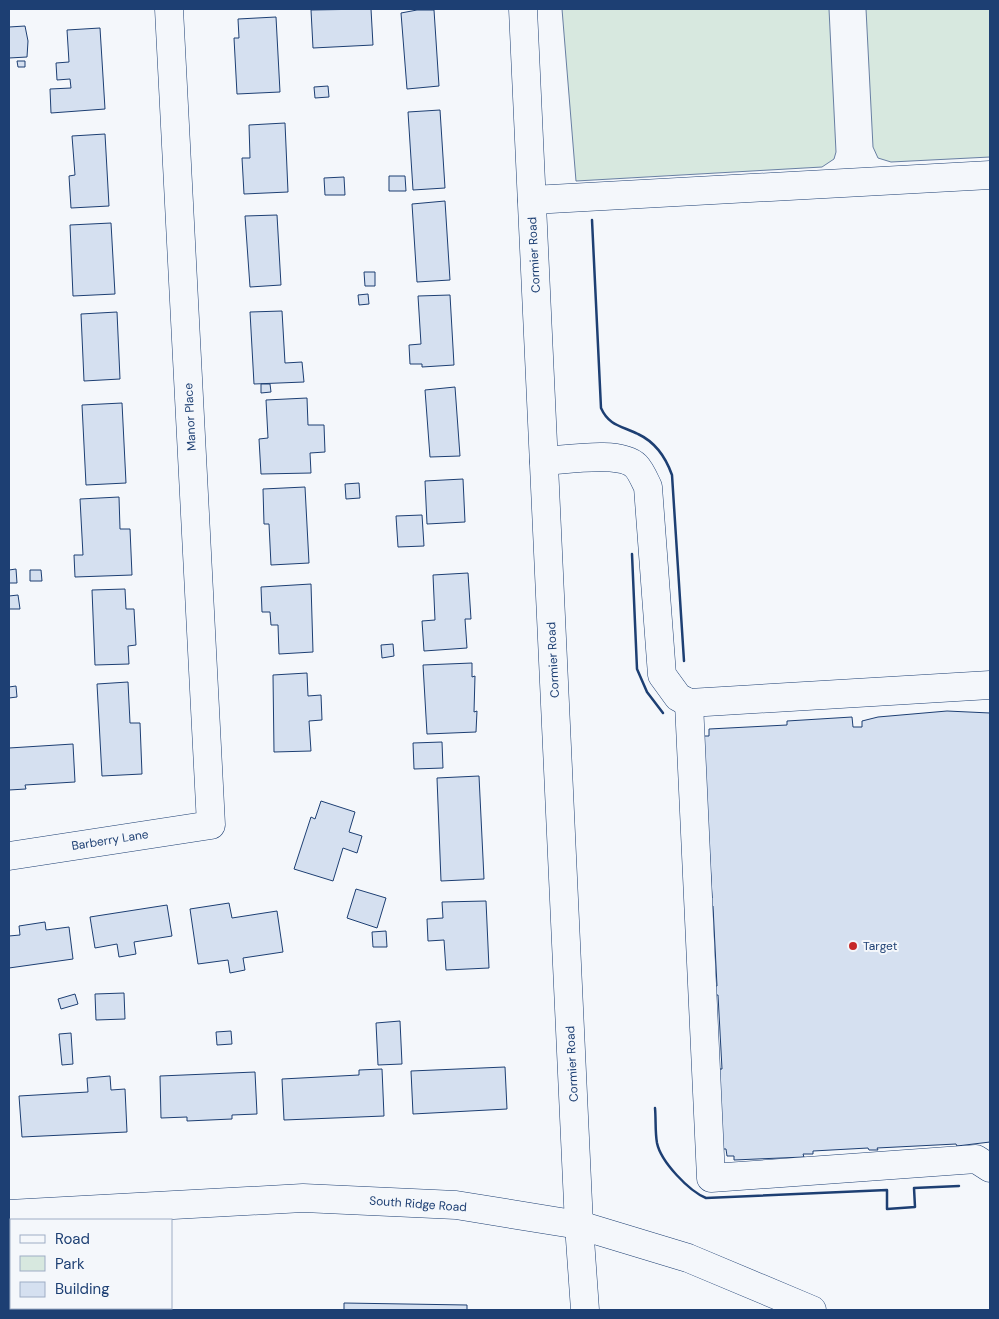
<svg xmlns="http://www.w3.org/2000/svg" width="999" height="1319" font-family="'DM Sans',sans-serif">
<rect width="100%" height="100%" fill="#f4f7fb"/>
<g fill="#d7e8df" stroke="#687fa3">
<path d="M562,9H829L836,152L834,159L822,167L576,181Z"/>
<path d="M866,9H990V157L891,162L878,158L873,147Z"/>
</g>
<g fill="#d5e0f0" stroke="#1d3f73">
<path d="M371,9L373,45L313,48L311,10Z"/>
<path d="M417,10H434L439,86L407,89L401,13Z"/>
<path d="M276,17L280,92L237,94L234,38H239L238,19Z"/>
<path d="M25,26L28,41L27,57L9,58V27Z"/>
<path d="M100,28L105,109L51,113L50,89L71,88L70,79L57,80L56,63L69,62L67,30Z"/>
<path d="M17,61H25V67H18Z"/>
<path d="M328,86L329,97L315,98L314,87Z"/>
<path d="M440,110L445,188L413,190L408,112Z"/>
<path d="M285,123L288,192L244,194L242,158H250L249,125Z"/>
<path d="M105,134L109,206L71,208L69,176L75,175L72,136Z"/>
<path d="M389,176H405L406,191H389Z"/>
<path d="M344,177L345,195H325L324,178Z"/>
<path d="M445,201L450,280L417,282L412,204Z"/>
<path d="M277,215L281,285L250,287L245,216Z"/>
<path d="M111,223L115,294L73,296L70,225Z"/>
<path d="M364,272H375V286H365Z"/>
<path d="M368,294L369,304L359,305L358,295Z"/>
<path d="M450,295L454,365L422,367V364H410L409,345L421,344L418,296Z"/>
<path d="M282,311L285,363L302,362L304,382L254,384L250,312Z"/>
<path d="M117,312L120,379L84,381L81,314Z"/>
<path d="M261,384H270L271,392L261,393Z"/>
<path d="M455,387L460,456L430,457L425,390Z"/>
<path d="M307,398L308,425H324L325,452L310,453L311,473L261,474L259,439L268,438L266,400Z"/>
<path d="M122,403L126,483L86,485L82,405Z"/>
<path d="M463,479L465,522L427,524L425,481Z"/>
<path d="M359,483L360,498L346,499L345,484Z"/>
<path d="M305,487L309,563L271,565L269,524H264L263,489Z"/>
<path d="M119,497L120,529H130L132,575L75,577L74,555H83L80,499Z"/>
<path d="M422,515L424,546L398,547L396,516Z"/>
<path d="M16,569L17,583H9V570Z"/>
<path d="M30,570H41L42,581H30Z"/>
<path d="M468,573L471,619H465L467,648L424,651L422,621L435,620L433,575Z"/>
<path d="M311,584L313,652L279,654L278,625H271L270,612H262L261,587Z"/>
<path d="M125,589L126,609H134L136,645L128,646L129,664L95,665L92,590Z"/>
<path d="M18,595L20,609H9V596Z"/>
<path d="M393,644L394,656L382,658L381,645Z"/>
<path d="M472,663V677L475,676L474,712L477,711L476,732L427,734L423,665Z"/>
<path d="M307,673L308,696L321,695L322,720L309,721L311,751L274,752L273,675Z"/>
<path d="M128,682L130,723H140L142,774L102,776L97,684Z"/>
<path d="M16,686L17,697L9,698V687Z"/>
<path d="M947,711L990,713V1142L957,1146L956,1144L877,1148L878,1150H869L868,1148L813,1151V1154H803L804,1157L734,1160V1156H727L726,1149H721L719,1069H722L718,995H715V986H717L713,906H710V898H712L703,736H709V729L787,725V721L852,717L853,727H862V721L878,717Z"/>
<path d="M442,742L443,768L414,769L413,743Z"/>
<path d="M73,744L75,782L25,785L26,789L9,790V748Z"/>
<path d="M479,776L484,879L441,881L437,778Z"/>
<path d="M321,801L355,812L349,832L362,836L357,853L343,848L333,881L294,869L311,817L315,819Z"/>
<path d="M356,889L386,898L377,928L347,918Z"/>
<path d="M486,901L489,968L446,970L444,940L428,941L427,919L443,918L442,902Z"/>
<path d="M229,903L232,918L277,911L283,952L243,958L245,970L230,973L228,960L198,964L190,909Z"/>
<path d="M167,905L172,936L134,942L136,954L119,957L117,944L95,948L90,917Z"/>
<path d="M45,922L46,930L69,927L73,959L9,968V936L20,935L19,926Z"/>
<path d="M386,931L387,947H373L372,932Z"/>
<path d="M124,993L125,1019L96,1020L95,994Z"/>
<path d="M75,994L78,1004L61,1009L58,999Z"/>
<path d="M400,1021L402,1064L378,1065L376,1023Z"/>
<path d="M231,1031L232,1044L217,1045L216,1032Z"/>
<path d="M71,1033L73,1064L62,1065L59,1034Z"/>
<path d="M505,1067L507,1109L413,1114L411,1071Z"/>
<path d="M382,1069L384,1116L284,1120L282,1079L359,1075V1070Z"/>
<path d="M255,1072L257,1114L232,1115V1119L187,1121V1117L161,1118L160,1076Z"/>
<path d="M110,1076L111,1090L125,1089L127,1132L22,1137L19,1096L88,1092L87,1078Z"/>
<path d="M344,1303L467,1305V1310H344Z"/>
</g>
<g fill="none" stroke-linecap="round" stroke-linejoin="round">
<g stroke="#1d3f73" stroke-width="29">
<g id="minor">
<path d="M523,9L579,1225L585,1310"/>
<path d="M532,200L990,175"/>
<path d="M544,461C566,460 620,450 636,466C641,471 645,481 648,487L662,675L678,697L689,703L990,685"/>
<path d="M689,703L711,1178L976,1159L990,1168"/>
<path d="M9,856L211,825L169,9"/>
<path d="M9,1214L303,1198L456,1205L579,1225L688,1258L812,1310"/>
<path d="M113,1308V1310"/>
</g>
</g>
<use href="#minor" stroke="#f4f7fb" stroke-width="28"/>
<g stroke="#1d3f73" stroke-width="2.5">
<path d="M592,220L601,408C609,426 622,426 638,434C655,442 666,458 672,475L684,661"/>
<path d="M632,554L637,669L647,692L663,713"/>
<path d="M655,1108C656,1119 655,1132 657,1143C661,1162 689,1191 706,1198L887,1190V1209L915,1207L914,1188L959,1186"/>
</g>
</g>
<circle fill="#c62828" stroke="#f4f7fb" stroke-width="2" cx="853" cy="946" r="5"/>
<g text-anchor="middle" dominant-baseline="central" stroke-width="4" stroke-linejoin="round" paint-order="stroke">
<g font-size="12" fill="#1d3f73" stroke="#f4f7fb">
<text transform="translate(534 255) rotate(-93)">Cormier Road</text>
<text transform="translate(190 417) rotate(-93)">Manor Place</text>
<text transform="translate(553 660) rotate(-93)">Cormier Road</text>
<text transform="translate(110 840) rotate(-9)">Barberry Lane</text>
<text transform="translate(572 1064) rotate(-93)">Cormier Road</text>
<text transform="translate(418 1204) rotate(4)">South Ridge Road</text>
</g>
<g font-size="12" fill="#1d3f73" stroke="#f4f7fb" text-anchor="start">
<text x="863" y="946">Target</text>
</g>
</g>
<rect width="999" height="1319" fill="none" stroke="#1d3f73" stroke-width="20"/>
<rect x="10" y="1219" width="162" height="90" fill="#f4f7fb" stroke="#9eadc5"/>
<rect x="20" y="1235" width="25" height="8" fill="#f4f7fb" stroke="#9eadc5"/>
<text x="55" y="1244" font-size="15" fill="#1d3f73">Road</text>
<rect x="20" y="1256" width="25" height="15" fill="#d7e8df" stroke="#9eadc5"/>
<text x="55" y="1269" font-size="15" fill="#1d3f73">Park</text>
<rect x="20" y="1282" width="25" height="15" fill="#d5e0f0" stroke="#9eadc5"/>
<text x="55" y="1294" font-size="15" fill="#1d3f73">Building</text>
</svg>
